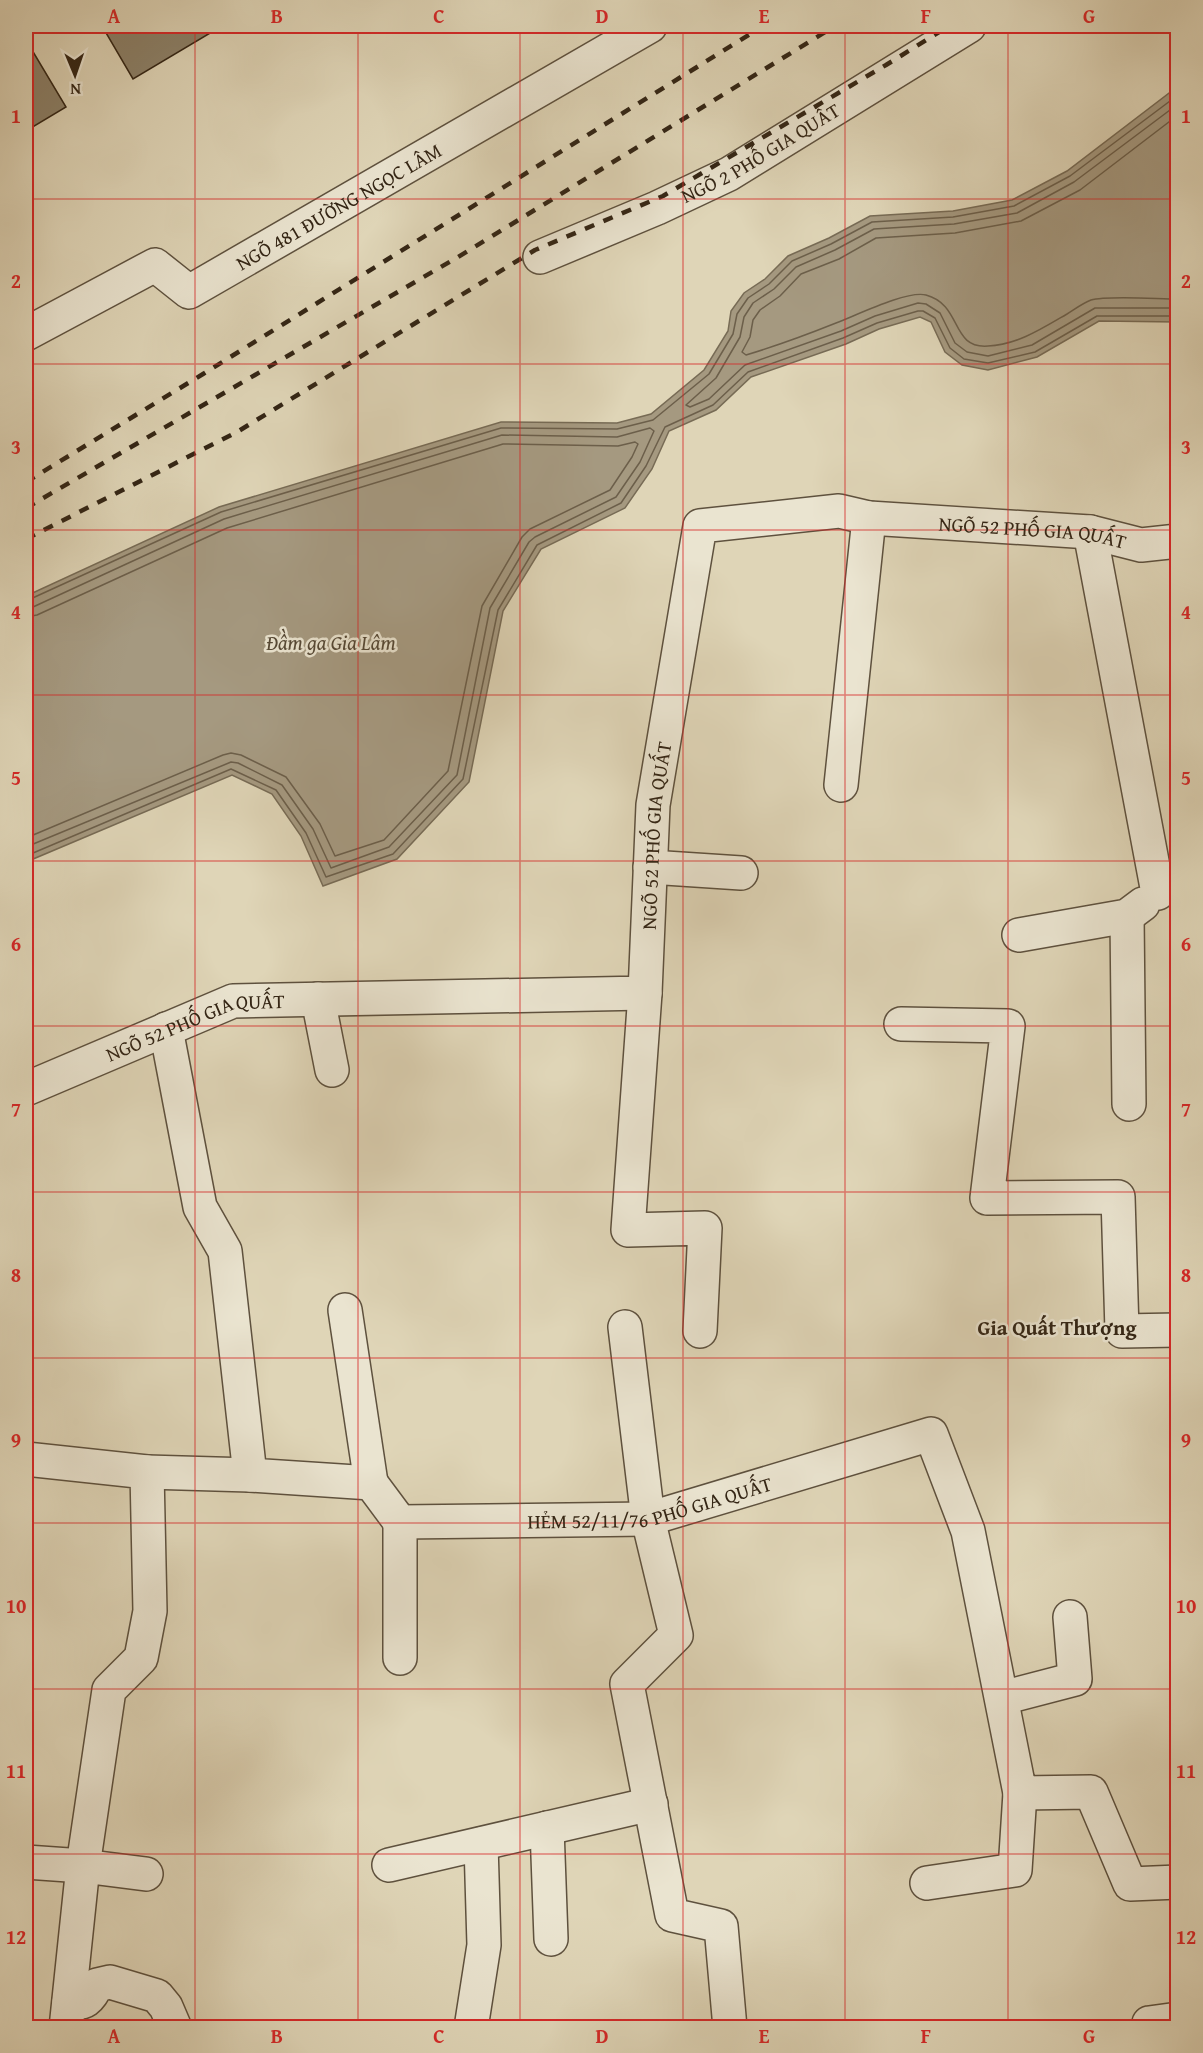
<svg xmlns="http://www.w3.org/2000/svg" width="1203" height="2053" font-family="'Gentium Book Plus',serif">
<rect width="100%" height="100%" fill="#dfd5b7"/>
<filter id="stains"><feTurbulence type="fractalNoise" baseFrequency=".00333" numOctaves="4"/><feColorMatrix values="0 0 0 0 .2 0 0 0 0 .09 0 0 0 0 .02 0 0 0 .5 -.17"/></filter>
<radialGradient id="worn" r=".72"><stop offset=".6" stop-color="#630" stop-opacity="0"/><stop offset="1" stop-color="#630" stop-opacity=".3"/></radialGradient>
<path fill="#a59980" stroke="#776b55" stroke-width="1.5" d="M1177,87V322L1099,321L1037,357L988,370L962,365L945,352L931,322L920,317L879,329L846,344L751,377L716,410L669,431L652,469L625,508L541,549L503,611L469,782L397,859L323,886L301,836L272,794L232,775L26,862V596L219,507L501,422L617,423L651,414L704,370L728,331L731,311L744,293L765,279L788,256L829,238L870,216L953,211L1012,200L1067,171Z"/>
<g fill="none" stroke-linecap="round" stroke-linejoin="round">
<g stroke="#6c5f4a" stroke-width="1.5">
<path d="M1178,104L1074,182L1017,213L954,224L874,229L835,250L796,267L774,289L753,303L744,317L740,337L716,378L686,405L690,407L709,399L745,365L841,331L875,316L918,303L926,304L940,313L955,343L967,352L988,356L1032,345L1095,308H1178"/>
<path d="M1178,115L1080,190L1021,221L955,233L876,238L839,259L801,274L780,296L760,310L753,320L750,337L742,352L746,355C776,346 806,335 836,323C855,316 907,290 926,295C963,305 950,349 988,346C1017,345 1043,328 1067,314C1075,309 1083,303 1091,300C1107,295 1158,299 1178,299"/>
<path d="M26,601L221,512L501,428L617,429L653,420L709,374L733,334L737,314L748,298L769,284L792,261L831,244L872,222L953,217L1014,206L1070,176L1178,95"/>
<path d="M26,608L33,607L224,519L502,435L617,437L650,428L654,431L640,462L616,497L535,537L529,542L490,608L457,775L389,847L331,868L313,829L282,785L238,763L231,762L26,847"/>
<path d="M26,617L37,615L227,528L503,444L618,446L635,442L638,444L632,457L610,490L530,529L522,537L482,606L448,771L384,840L335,856L320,824L286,777L241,755L231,753L223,755L26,838"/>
<path d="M26,856L231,769L276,790L306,833L326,877L393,854L463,779L498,610L537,545L621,503L646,466L665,427L713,405L748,372L843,338L877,323L918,311H923L935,318L950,348L964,359L988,363L1035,352L1097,316H1178"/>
</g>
</g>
<g fill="#8c8169" stroke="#332515" stroke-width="1.5">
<path d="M102,26H222L133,79Z"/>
<path d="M26,40L66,107L26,131Z"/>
</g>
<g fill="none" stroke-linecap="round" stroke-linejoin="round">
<g stroke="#5e513e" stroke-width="36">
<g id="minor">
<path id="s1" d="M540,257L657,208L729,174L969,26"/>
<path id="s2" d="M26,334L155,265L189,292L650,26"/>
<path d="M1090,532L1158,893"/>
<path d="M841,785L869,518"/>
<path d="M650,867L741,873"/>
<path d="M1127,916L1129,1104"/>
<path d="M1019,935L1127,916L1143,904"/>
<path d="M645,993L628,1230L705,1228L700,1331"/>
<path d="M318,999L332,1070"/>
<path d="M901,1024L1008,1026L987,1198L1118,1197L1122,1331L1178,1330"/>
<path id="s3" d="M166,1029L200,1207L225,1251L250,1475L371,1483L400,1522L648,1519L931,1434L968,1531L1020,1793L1091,1792L1130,1884L1178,1882"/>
<path id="s4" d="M26,1089L233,1001L645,993L653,805L700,526L839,511L869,518L1090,532L1141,545L1178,541"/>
<path d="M345,1310L371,1483"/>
<path d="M625,1327L648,1519L676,1635L627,1684L672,1915L721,1926L730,2028"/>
<path d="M26,1459L147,1472L150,1611L141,1658L109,1690L83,1866L26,1862"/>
<path d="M147,1472L250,1475"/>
<path d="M400,1522V1658"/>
<path d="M1002,1698L1075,1679L1070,1617"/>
<path d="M547,1828L551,1939"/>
<path d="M389,1865L651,1804"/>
<path d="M927,1883L1015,1870L1020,1793"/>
<path d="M69,2002C86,2005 89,1999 97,1985L110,1982L157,1996L166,2007L175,2028"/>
<path d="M66,2028L83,1866L146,1874"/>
<path d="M471,2028L484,1945L481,1844"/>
<path d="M1150,2028L1149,2023L1178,2019"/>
</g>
</g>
<use href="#minor" stroke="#eae4d0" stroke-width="33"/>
<g stroke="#332515" stroke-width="4.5" stroke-dasharray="10 10" stroke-linecap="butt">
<path d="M26,482L203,374L763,26"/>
<path d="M26,508L458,257L835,26"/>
<path d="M26,539L237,432L535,250L663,196L886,65L949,26"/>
</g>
</g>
<path fill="none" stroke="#d62828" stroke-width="1.5" stroke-opacity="0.55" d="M195,26V2028M358,26V2028M520,26V2028M683,26V2028M845,26V2028M1008,26V2028M26,199H1178M26,364H1178M26,530H1178M26,695H1178M26,861H1178M26,1026H1178M26,1192H1178M26,1358H1178M26,1523H1178M26,1689H1178M26,1854H1178"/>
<g text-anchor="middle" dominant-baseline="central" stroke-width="5" stroke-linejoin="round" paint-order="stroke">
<g font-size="20" fill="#332515" stroke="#eae4d0">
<text stroke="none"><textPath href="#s1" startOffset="244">NGÕ 2 PHỐ GIA QUẤT</textPath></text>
<text stroke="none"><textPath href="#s2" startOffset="362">NGÕ 481 ĐƯỜNG NGỌC LÂM</textPath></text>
<text stroke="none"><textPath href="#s4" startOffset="1443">NGÕ 52 PHỐ GIA QUẤT</textPath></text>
<text stroke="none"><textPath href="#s4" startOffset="795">NGÕ 52 PHỐ GIA QUẤT</textPath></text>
<text stroke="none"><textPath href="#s4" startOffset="182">NGÕ 52 PHỐ GIA QUẤT</textPath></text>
<text stroke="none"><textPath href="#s3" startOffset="879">HẺM 52/11/76 PHỐ GIA QUẤT</textPath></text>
</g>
<g font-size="21" font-style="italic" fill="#554835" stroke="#eae4d0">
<text x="331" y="642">Đầm ga Gia Lâm</text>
</g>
<g font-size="21" font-weight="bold" fill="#332515" stroke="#eae4d0">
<text x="1057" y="1327">Gia Quất Thượng</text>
</g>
</g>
<rect width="1203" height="2053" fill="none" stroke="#dfd5b7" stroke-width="66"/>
<g transform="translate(75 75) rotate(178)" stroke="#eae4d0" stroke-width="4.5" paint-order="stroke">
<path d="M0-4.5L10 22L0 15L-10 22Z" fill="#332515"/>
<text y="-9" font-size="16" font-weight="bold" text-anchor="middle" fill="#332515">N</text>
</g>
<rect x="33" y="33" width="1137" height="1987" fill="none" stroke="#d62828" stroke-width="2"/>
<g font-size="20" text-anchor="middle" font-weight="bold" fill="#d62828">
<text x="114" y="23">A</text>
<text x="277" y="23">B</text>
<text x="439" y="23">C</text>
<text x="602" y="23">D</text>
<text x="764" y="23">E</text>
<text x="926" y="23">F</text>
<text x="1089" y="23">G</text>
<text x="16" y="123">1</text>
<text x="1186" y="123">1</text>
<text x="16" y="288">2</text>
<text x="1186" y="288">2</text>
<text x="16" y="454">3</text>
<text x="1186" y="454">3</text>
<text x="16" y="619">4</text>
<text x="1186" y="619">4</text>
<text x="16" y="785">5</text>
<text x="1186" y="785">5</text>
<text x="16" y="951">6</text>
<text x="1186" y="951">6</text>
<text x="16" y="1116">7</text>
<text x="1186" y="1116">7</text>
<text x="16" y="1282">8</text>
<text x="1186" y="1282">8</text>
<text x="16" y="1447">9</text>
<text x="1186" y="1447">9</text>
<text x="16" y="1613">10</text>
<text x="1186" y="1613">10</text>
<text x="16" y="1778">11</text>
<text x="1186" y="1778">11</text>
<text x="16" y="1944">12</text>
<text x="1186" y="1944">12</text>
<text x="114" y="2043">A</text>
<text x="277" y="2043">B</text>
<text x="439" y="2043">C</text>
<text x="602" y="2043">D</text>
<text x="764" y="2043">E</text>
<text x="926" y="2043">F</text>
<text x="1089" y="2043">G</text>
</g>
<rect width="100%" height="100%" filter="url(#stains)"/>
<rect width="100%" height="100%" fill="url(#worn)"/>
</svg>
